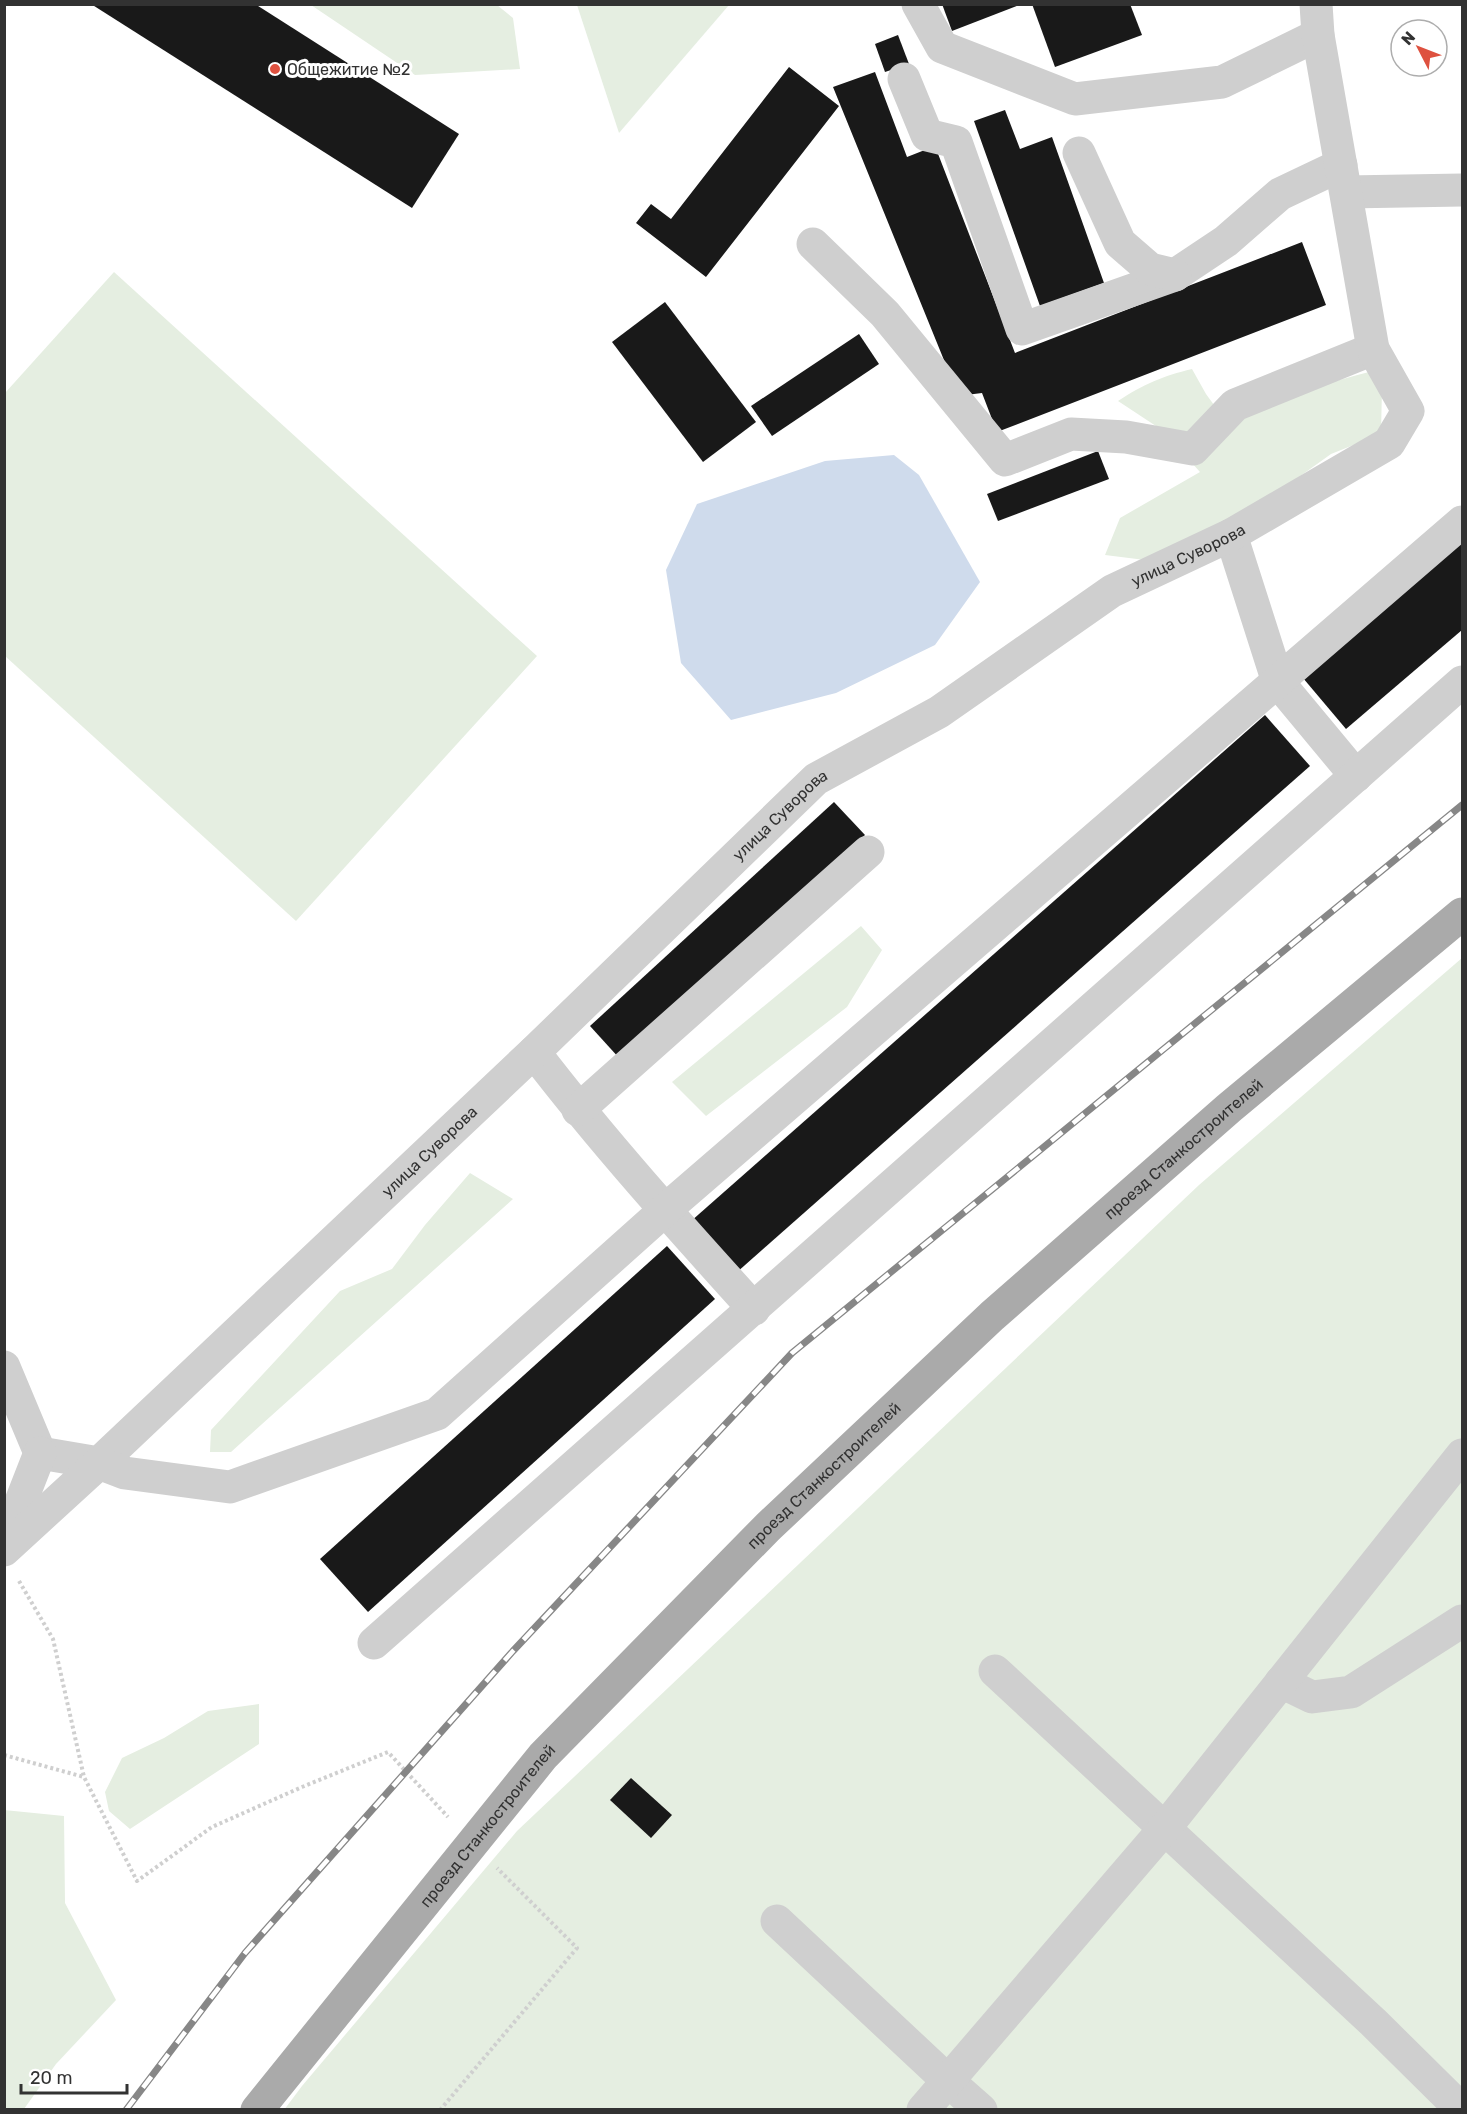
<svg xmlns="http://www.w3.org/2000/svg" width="1467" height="2114" font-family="Rubik,sans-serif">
<rect width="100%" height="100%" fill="#fff"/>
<g fill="#e5eee1">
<path d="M311,5H497L513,18L520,69L415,75Z"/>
<path d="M577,5V4L729,5L619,133Z"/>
<path d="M114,272L537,656L296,921L5,656V393Z"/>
<path d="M1192,369L1206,394L1230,427C1270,397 1321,385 1369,372L1382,387L1381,434L1331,454L1236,522L1153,561L1105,555L1120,518L1200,472L1162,430L1118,401C1144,384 1163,376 1192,369Z"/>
<path d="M861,926L882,950L847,1007L706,1116L672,1082Z"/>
<path d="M1462,958V2109L284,2110L302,2086L517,1831L1199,1185Z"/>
<path d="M470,1173L513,1199L231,1452H210L211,1430L340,1291L392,1269L425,1225Z"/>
<path d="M259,1704V1744L130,1829L109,1811L105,1792L122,1758L164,1738L208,1711Z"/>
<path d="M4,1810L64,1816L65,1903L116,2000L56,2064L24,2109H5Z"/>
</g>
<path fill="#cfdbec" d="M894,455L919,475L980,582L935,645L836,693L731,720L681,663L666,570L697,504L825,461Z"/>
<g fill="#191919">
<path d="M91,4H255L459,134L412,208Z"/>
<path d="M942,4H1022L952,31Z"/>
<path d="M1032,4H1130L1142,35L1055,67Z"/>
<path d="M898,35L909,64L885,72L875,44Z"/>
<path d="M789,67L839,106L706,277L636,223L651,204L671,219Z"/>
<path d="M875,72L907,157L935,146L1015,353L1302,242L1326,305L997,432L982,393L966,395L948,370L833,87Z"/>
<path d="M1005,110L1020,149L1052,137L1104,283L1040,306L974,121Z"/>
<path d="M665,302L756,422L703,462L612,342Z"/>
<path d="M859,334L879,364L772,436L751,406Z"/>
<path d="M1098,451L1109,479L998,521L987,494Z"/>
<path d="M1462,542V630L1346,729L1303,678Z"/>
<path d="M1265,715L1310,766L736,1273L690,1222Z"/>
<path d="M834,802L865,835L620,1059L590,1026Z"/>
<path d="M667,1246L715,1299L368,1612L320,1559Z"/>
<path d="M631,1778L672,1815L651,1838L610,1800Z"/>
</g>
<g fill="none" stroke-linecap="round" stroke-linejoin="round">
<g stroke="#cfcfcf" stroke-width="4" stroke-dasharray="3 3" stroke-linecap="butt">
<path d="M19,1581L53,1639L84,1777L137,1881L212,1827L302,1787L388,1752L448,1817"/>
<path d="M4,1755L84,1777"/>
<path d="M440,2110L577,1948L497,1868"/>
</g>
<g stroke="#cfcfcf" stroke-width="33">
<path d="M918,4L942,47L1075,99L1222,82L1318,35"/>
<path d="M904,79L927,135L956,142L1022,329L1175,275L1226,241L1280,194L1341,165"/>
<path d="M1079,153L1120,243L1150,269L1175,275"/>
<path d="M1347,192L1462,190"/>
<path d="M813,244L885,314L1005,460L1071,434L1126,437L1193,449L1235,405L1373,349"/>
<path d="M1231,535L1278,682L1356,776"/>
<path d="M534,1052C603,1142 678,1225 754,1309"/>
<path d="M578,1110L868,852"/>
<path d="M4,1367L40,1453"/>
<path id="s1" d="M40,1453L99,1463L534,1052L816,779L939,712L1112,591L1231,535L1389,443L1408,411L1373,349L1318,35L1316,4"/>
<path d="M4,1545L40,1453"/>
<path d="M4,1550L99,1463L125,1473L230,1487L437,1414L665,1210L1462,522"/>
<path d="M374,1643L1462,682"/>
<path d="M995,1671L1373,2022L1462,2110"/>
<path d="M1281,1682L1312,1697L1351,1692L1462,1621"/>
<path d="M777,1921L947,2080L981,2110"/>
<path d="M923,2110L1165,1828L1462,1455"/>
</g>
<path stroke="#aaa" stroke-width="33" id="s2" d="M257,2110L543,1756L768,1527L992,1316L1229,1108L1462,914"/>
<g stroke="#878787" stroke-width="7">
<path id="rail" d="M126,2110L245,1953L513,1651L792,1353L1462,805"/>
</g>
<use href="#rail" stroke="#fff" stroke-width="4.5" stroke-dasharray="14" stroke-linecap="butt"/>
</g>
<circle fill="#de513f" stroke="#fff" stroke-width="2" cx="275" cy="69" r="6"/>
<g text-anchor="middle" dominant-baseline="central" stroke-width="6" stroke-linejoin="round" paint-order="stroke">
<g font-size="16" fill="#323232" stroke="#fff" text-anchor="start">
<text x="287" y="69">Общежитие №2</text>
</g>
<g font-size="16" fill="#323232" stroke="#fff">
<text stroke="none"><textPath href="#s1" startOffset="1486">улица Суворова</textPath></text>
<text stroke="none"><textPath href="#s1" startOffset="1000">улица Суворова</textPath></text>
<text stroke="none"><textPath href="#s2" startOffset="1338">проезд Станкостроителей</textPath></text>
<text stroke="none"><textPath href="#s1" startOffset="514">улица Суворова</textPath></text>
<text stroke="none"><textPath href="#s2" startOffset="852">проезд Станкостроителей</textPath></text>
<text stroke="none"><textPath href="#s2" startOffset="366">проезд Станкостроителей</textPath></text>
</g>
</g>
<rect width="1467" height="2114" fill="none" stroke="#323232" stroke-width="12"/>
<g transform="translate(1419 48) rotate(312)"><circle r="28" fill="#ffffff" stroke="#adadad" stroke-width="1.5"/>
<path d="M0-4.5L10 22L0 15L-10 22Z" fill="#de513f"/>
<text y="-9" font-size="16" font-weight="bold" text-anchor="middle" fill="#323232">N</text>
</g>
<path d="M21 2084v9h106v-9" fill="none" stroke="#323232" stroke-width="3"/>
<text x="30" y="2084" font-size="18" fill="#323232" stroke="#ffffff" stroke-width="4.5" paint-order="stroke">20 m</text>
</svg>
